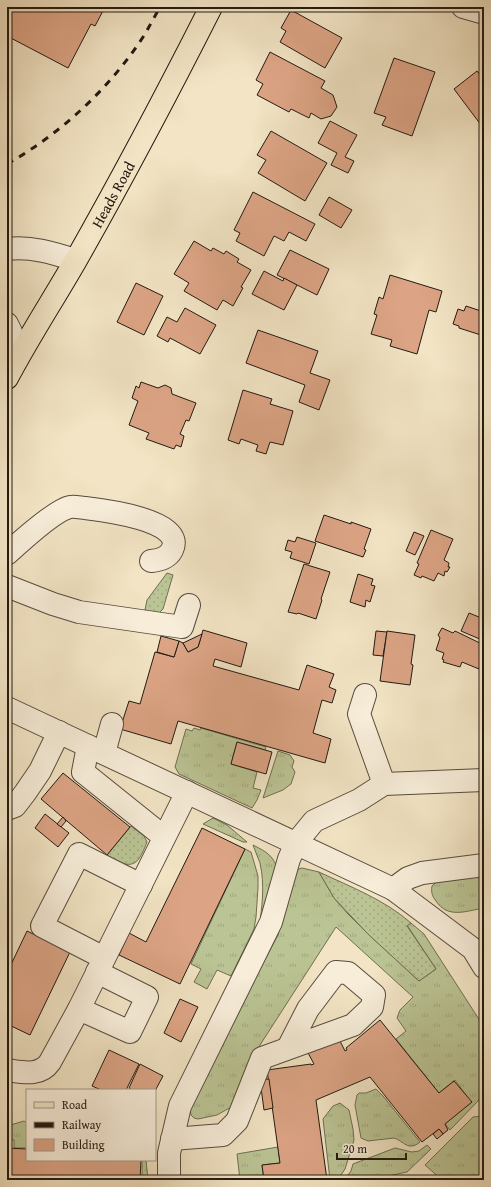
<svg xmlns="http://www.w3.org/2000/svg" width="491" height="1187" font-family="'Gentium Book Plus',serif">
<defs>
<pattern id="grass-tufts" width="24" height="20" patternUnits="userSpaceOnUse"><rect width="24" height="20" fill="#bbc494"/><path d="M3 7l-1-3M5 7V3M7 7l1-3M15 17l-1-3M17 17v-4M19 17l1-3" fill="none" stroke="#a0a87f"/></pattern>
<pattern id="garden-dots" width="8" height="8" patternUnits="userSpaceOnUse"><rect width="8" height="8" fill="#bbc494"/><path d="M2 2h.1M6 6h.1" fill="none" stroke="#a0a87f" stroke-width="1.8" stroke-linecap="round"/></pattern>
</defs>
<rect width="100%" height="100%" fill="#f2e4c4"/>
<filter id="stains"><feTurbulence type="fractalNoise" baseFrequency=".005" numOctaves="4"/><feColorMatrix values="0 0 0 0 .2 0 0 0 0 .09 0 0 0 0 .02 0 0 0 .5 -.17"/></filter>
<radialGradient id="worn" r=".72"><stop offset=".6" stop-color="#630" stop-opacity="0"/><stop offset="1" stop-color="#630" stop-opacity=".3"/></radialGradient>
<g fill="url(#grass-tufts)" stroke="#6e6f52">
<path d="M194,728L200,730L201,728L266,747L265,750L237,742L231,764L257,772L253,788L261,790L257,800L252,808L179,774L175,767L186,729L192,731Z"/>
<path d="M278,751L290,755L294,761L292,767L295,772L291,784L283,790L263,798Z"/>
<path d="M213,818L227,825L247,842H243L203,824Z"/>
<path d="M253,845C267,852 274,856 278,871L259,929C262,907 265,885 260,863C258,857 255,851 253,845Z"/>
<path d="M245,849L251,852L258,876V888L256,917L254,929L231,976L217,970L207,989L194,982L201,969L191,964Z"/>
<path d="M302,868L319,872L334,898L347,913L368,934L419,981L436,969L407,925L411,923L424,934L484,1027V1091L478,1101L450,1130L445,1124L471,1102L455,1080L439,1093L396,1039L406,1031L397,1018L400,1010L413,997L336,927L260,1045L233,1106L217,1115L198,1119L194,1118L191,1115L190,1110L249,990L278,935L296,870Z"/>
<path d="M484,875V908C466,911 448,919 436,901C432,896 431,892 432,886L435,883L441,881Z"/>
<path d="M376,1089L383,1096L420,1142C408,1152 404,1141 394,1138L368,1141L361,1138L355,1105L357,1095L359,1093H366Z"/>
<path d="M340,1103L349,1110L353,1129L354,1140L345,1169L341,1175L336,1179L330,1180L323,1119L333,1106Z"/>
<path d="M484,1116V1180H442L425,1165L473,1117Z"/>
<path d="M24,1121L27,1123V1148H14V1140H7V1126Z"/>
<path d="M427,1145L431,1149L407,1172L369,1180H344L351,1171L353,1164L395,1148L412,1152L419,1151Z"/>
<path d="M278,1147L280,1163L262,1165L264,1180H240L237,1154Z"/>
</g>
<g fill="url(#garden-dots)" stroke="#6e6f52">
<path d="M167,573L173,575L163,609L159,613L144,615L147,600Z"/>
<path d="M131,826L144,836L147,842C145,847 143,852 140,857C132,871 117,862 107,855Z"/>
<path d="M319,872C351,887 385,900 411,923L407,926L436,969L419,981L368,934L334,898Z"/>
<path d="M142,1160H146L148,1180H142Z"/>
</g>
<g fill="#dca485" stroke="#221a11">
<path d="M7,7H105L95,26L91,24L68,68L7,36Z"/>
<path d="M291,10L342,38L325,68L280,42L286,31L281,28Z"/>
<path d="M270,52L325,81L321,88L333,95L337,107L331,116L321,119L311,113L309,118L291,109L289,112L257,95L263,84L256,80Z"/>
<path d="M394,58L435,72L412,136L382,125L386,117L374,113Z"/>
<path d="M477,71L484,80V129L454,89Z"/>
<path d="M330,121L357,135L345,157L354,161L348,173L331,165L337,153L318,143Z"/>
<path d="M271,131L327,163L305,201L258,173L266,160L257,155Z"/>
<path d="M253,192L315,224L306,241L289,232L284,241L274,236L264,256L236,241L240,233L234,230Z"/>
<path d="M329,197L352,210L341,228L319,215Z"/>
<path d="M194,241L211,251L213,248L224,254L226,251L239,259L237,262L251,270L241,287L243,288L233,306L223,300L217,310L184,291L189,283L174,274Z"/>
<path d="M290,250L329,269L317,295L277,275Z"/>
<path d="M264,271L283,281L284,278L297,285L284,310L252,294Z"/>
<path d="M390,275L442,291L436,312L429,310L417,354L390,346L392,340L371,334L377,315L374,314L379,297L383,299Z"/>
<path d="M136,283L163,296L144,335L117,322Z"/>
<path d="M466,306L484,312V336L459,328V326L453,324L458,309L464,311Z"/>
<path d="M185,308L216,325L200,354L170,338L168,342L157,336L167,317L177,322Z"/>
<path d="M258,330L318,351L310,373L330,380L319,410L299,402L305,385L246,363Z"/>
<path d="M141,382L158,388L165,385L171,388L172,394L196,403L189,421L186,420L180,434L184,436L181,447L176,445L174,449L146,439L149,433L129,425L138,401L132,398L136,386L139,388Z"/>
<path d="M243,390L272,399L270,404L293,411L283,445L270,442L266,454L256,451L258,445L241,439L239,444L228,440Z"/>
<path d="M324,515L351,524V522L371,529L364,549L366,550L363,557L315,541Z"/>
<path d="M431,530L453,539L444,560L449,563L448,567H450L447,572L445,571L444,576L438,573L434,581L422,576L421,578L414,575L419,564L417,563Z"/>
<path d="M414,532L424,536L415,555L406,551Z"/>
<path d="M297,537L316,543L309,564L290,558L292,552L285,550L288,540L295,542Z"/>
<path d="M304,564L330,572L321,599L322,600L316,619L298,613L297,614L288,612Z"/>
<path d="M358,574L373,579L371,585L375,586L370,602L366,600L365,607L350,602Z"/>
<path d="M469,613L484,619V635L482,640L461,631Z"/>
<path d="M442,628L453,633L455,631L484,645V657L479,669L462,662L460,667L443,662L444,660L442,659L444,653L436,650L440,638L438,635Z"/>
<path d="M203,630L247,643L241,667L215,659L213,666L299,690L307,665L334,674L329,687L336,690L332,703L322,700L313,733L331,739L325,763L178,721L171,744L120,729L129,701L140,704L155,652L174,657L179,641L183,643L188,652L198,647Z"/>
<path d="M376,631L387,632L383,656L373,655Z"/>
<path d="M387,631L415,635L411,664L413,665L410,685L380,681Z"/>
<path d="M202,634L198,647L188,652L183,643Z"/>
<path d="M161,636L179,641L174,657L157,652Z"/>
<path d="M237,742L272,752L266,774L231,764Z"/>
<path d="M63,773L130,827L107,855L41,799Z"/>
<path d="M45,814L69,833L58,847L35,828Z"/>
<path d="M63,817L66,821L61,827L57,824Z"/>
<path d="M202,828L245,849L180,984L119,955L129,933L146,942Z"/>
<path d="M27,931L70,952L30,1035L7,1024V973Z"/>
<path d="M180,999L198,1007L181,1042L164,1033Z"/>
<path d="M380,1020L439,1093L454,1081L472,1102L445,1124L448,1130L443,1134L439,1129L422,1142L370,1077L316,1100L327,1180H264L262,1165L280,1163L267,1070L311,1064V1065L314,1064L307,1051L338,1037L345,1051L347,1050L346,1048Z"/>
<path d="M109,1050L139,1064L126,1090H101L92,1086Z"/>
<path d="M140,1064L163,1076L155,1091V1090H132L129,1088Z"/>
<path d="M269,1079L273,1108L264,1110L260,1080Z"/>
<path d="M439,1129L443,1134L437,1139L433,1134Z"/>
<path d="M7,1148L27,1149V1160H141L140,1180H7Z"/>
</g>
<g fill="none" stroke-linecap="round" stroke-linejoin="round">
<g stroke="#564c3e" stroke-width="24">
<g id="minor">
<path d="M463,7L484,13"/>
<path d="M7,249C31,246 53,253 75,260"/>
<path d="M7,324L11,332L18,357"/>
<path d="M7,554C19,543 55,510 70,507C75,506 81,508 85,508C102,510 187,520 172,550C168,558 160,560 151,561"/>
<path d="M7,586L53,604L79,612L182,627L189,605"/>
<path d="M365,695L359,714L384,784"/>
<path d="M7,708L393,889L473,949L484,967"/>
<path d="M88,746L83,772L164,837"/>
<path d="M104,753L112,724"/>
<path d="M7,809L15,806L25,793L40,771L59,732"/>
<path d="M393,889L408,878L422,873L484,865"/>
<path d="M104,958L42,926L79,854L141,885"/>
<path d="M79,1009L130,1032L147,997L97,972"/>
<path d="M7,1070C22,1072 40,1077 50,1062L79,1009L187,792"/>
<path d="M172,1139L223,1135L237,1121L262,1058L353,1025L372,1007L374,995L348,973L336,972L308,1009L288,1048"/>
<path d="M169,1180V1153L180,1106L271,922L289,859L296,843L314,821L359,800L384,784L484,780"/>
</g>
</g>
<g stroke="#221a11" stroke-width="24">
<g id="major">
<path id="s1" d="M7,378C28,338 53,300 76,260C123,177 168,92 211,7"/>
</g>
</g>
<use href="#minor" stroke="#f7edd9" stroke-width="22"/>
<use href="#major" stroke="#f2e4c4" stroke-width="22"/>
<path stroke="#221a11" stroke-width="3" stroke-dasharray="7 7" stroke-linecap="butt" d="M7,164C62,133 111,87 145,34C150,25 155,16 160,7"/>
</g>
<g text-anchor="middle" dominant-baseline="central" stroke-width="3" stroke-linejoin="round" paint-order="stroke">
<g font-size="15" fill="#221a11" stroke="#f7edd9">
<text stroke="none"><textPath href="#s1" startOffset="212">Heads Road</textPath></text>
</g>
</g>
<rect width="491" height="1187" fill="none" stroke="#f2e4c4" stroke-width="24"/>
<rect x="8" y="8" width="475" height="1171" fill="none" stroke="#221a11" stroke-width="2"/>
<rect x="12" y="12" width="467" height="1163" fill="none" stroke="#221a11"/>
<rect x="26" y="1089" width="130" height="72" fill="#f7edd9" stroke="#a29989"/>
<rect x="34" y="1102" width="20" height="6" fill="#f2e4c4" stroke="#a29989"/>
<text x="62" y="1109" font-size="12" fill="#221a11">Road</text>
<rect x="34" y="1122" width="20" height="6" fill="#221a11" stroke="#a29989"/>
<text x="62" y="1129" font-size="12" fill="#221a11">Railway</text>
<rect x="34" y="1139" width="20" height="12" fill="#dca485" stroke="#a29989"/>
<text x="62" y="1149" font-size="12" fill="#221a11">Building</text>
<path d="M337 1153v6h69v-6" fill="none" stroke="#221a11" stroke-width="2"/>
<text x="343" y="1153" font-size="12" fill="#221a11" stroke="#f7edd9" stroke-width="3" paint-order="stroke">20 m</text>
<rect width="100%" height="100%" filter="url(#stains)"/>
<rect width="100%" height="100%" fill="url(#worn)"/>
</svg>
